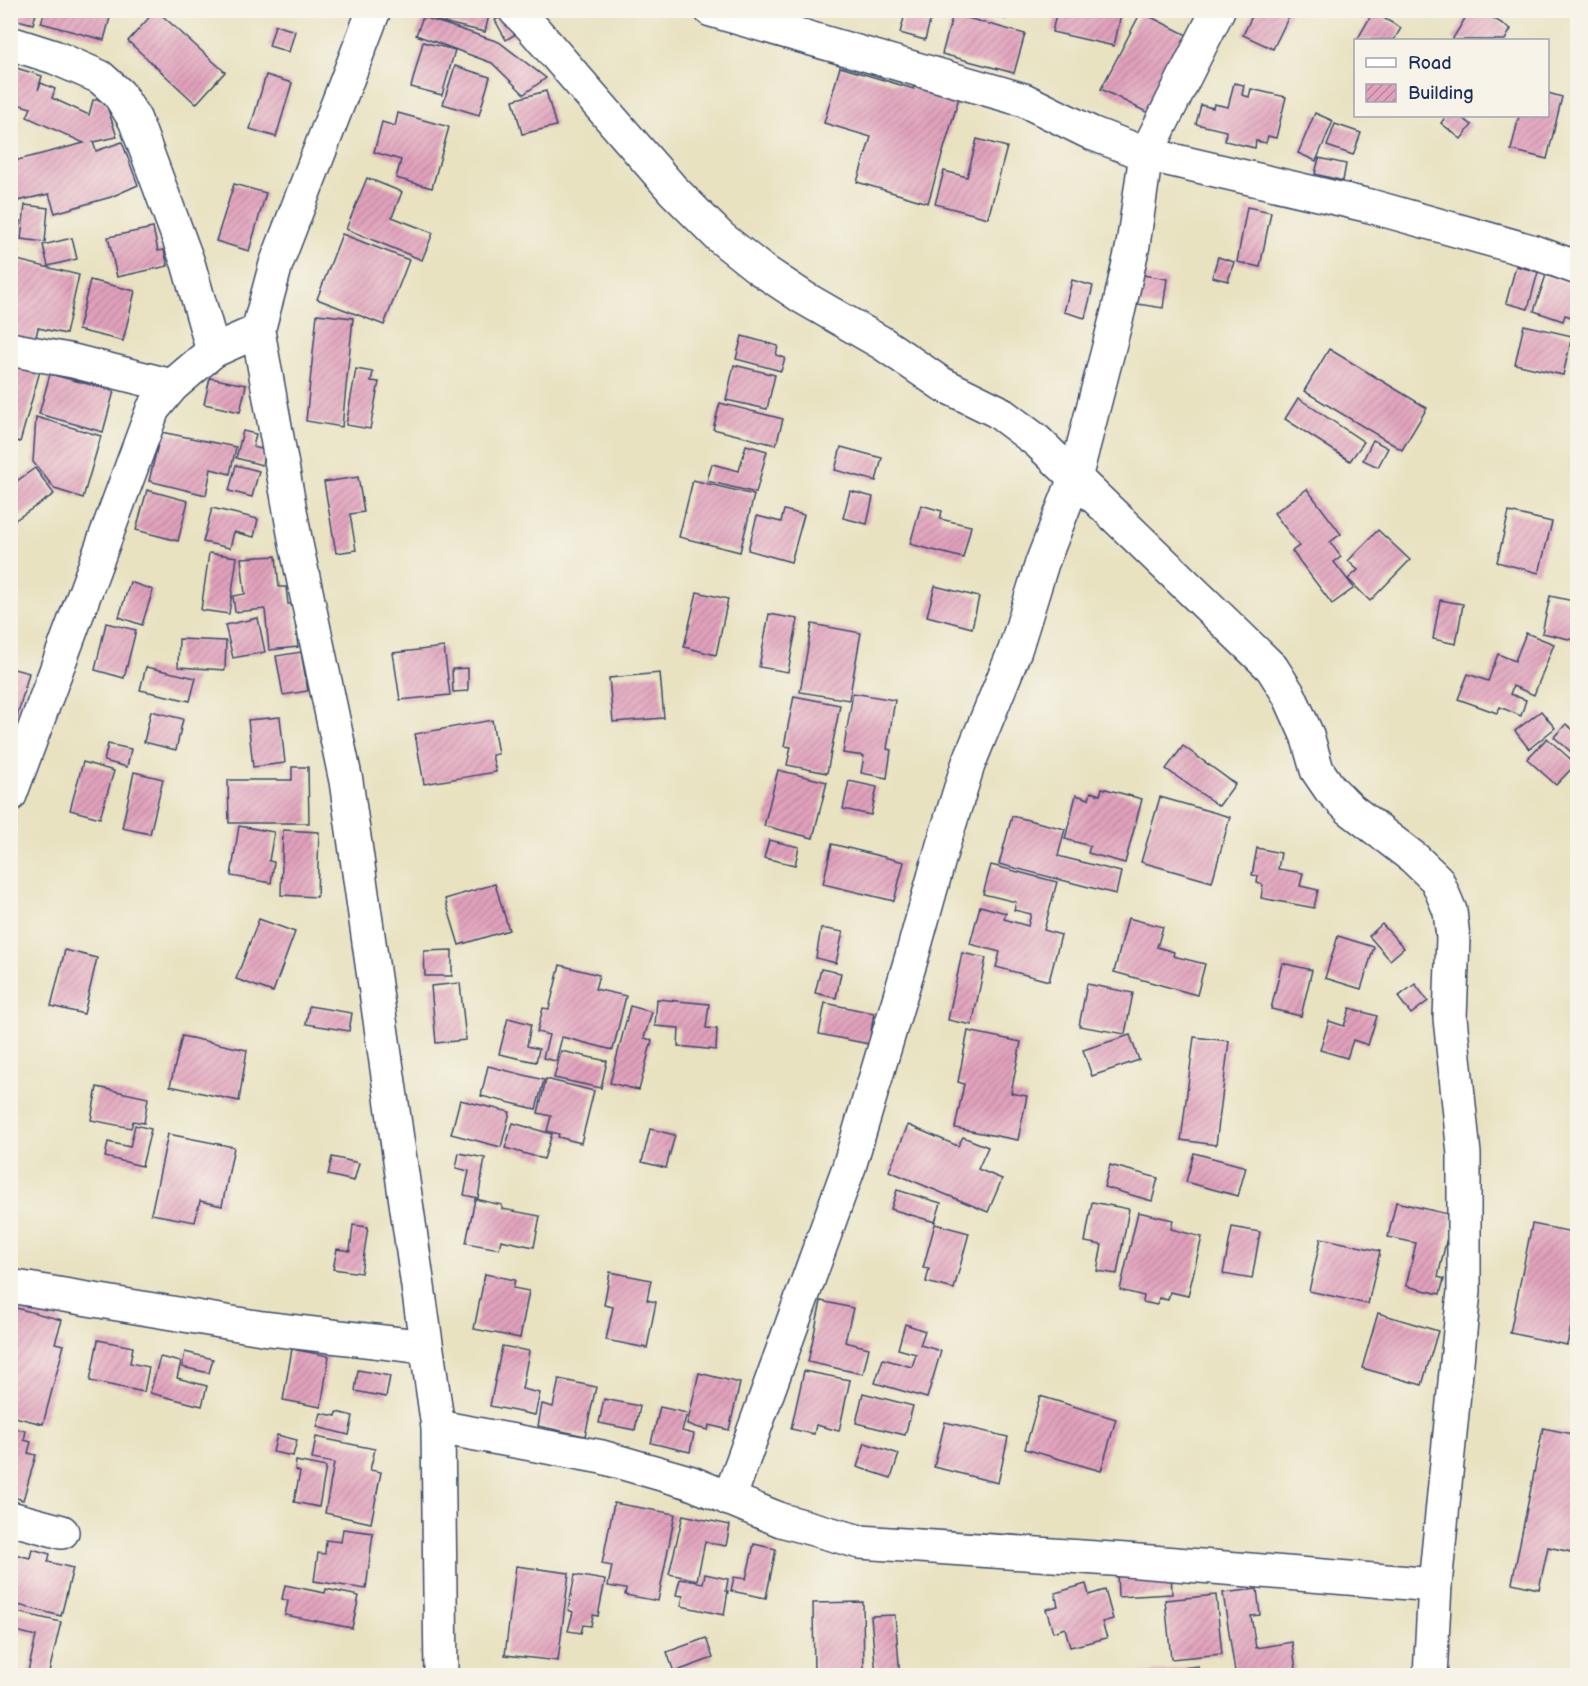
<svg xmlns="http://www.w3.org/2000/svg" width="1588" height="1686" font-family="'Balsamiq Sans',sans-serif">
<defs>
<pattern id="building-hatch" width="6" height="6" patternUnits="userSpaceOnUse" patternTransform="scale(1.5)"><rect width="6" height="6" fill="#e2a1bc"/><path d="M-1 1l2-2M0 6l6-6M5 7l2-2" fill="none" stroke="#b6849c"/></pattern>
</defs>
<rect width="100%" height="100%" fill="#f7f3e8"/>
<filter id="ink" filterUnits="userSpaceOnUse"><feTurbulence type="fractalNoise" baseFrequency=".0167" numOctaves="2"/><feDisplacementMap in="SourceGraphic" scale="12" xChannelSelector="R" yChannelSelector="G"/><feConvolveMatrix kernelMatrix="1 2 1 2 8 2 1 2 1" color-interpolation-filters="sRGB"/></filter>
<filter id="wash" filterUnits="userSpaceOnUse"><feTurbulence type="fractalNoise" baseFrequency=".008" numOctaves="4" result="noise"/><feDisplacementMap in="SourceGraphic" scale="24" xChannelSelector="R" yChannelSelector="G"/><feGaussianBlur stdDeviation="1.35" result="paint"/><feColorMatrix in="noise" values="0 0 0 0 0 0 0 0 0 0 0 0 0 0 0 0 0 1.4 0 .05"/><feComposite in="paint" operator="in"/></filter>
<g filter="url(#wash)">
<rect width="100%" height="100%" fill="#e8e2c1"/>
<g id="blocks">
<g fill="url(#building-hatch)">
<path d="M10,10H37L33,24L10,18Z"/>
<path d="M45,10H112L104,40L41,23Z"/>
<path d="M156,10L225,72L196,104L128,41Z"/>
<path d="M439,10H470L489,15L485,32L437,21Z"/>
<path d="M906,10H933L925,40L900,33Z"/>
<path d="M976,10H1007L1005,19Z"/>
<path d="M1057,10H1122L1114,46L1052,32Z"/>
<path d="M1255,10H1292L1273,49L1243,35Z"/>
<path d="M1470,10H1480L1511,29L1505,40H1452Z"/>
<path d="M1141,12L1189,36L1148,113L1101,89Z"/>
<path d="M1373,12L1401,28L1394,40H1357Z"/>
<path d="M508,13L519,32L506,40L495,20Z"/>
<path d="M953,14L1025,34L1014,73L942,54Z"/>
<path d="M423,17L499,42L546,78L524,94L492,63L416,35Z"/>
<path d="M275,25L295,31L289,52L269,46Z"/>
<path d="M423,42L455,50L442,95L411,87Z"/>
<path d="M10,66L42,76L38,90L41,83L55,89L52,98L89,115L93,100H105L117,137L93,142L96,151L122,142L138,185L111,197L55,213L49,194L17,201L10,173V162L84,143L27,117L31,108L10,102Z"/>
<path d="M455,66L490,77L479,115L443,104Z"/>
<path d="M840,67L914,89L917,78L961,91L928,203L857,182L871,137L824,123Z"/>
<path d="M266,75L292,83L276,137L250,129Z"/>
<path d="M1234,83L1244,85L1242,95L1249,97L1251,89L1286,97L1276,138L1268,136L1266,143L1256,141L1255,148L1225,141L1226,131L1196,124L1201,105L1213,108L1214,104L1228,107Z"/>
<path d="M546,91L556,126L522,134L513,100Z"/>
<path d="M1548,93L1562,97L1547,159L1511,150L1519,116H1548Z"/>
<path d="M398,113L449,127L432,188L396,178L401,160L374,152L382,122L395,126Z"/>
<path d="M1315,113L1333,121L1316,161L1298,153Z"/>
<path d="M1446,116H1459L1472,125L1461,139L1441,123Z"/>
<path d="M1335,124L1361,133L1353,155L1327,146Z"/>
<path d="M977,139L1007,147L988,218L935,204L944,171L967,177Z"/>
<path d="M1319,158L1346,164L1343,181L1315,174Z"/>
<path d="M367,178L402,192L392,217L433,233L422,260L346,229Z"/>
<path d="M234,184L266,193L249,251L216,241Z"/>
<path d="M25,205L48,208L45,242L21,239Z"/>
<path d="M1247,207L1271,212L1260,267L1237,262Z"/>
<path d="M10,220L20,221L17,243L10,242Z"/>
<path d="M153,228L158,251L164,250L168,266L117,277L108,237Z"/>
<path d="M342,234L409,260L384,325L317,299Z"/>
<path d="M72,238L77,259L48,266L43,245Z"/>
<path d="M10,249L19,251L17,260L79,275L66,334L38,328L35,342L10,336Z"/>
<path d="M1218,257L1234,262L1228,281L1212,277Z"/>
<path d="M1516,266L1538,272L1528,309L1506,303Z"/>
<path d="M1143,275L1167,279L1163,308L1137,304Z"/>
<path d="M1546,275L1578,286L1573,301L1578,302V319L1565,315L1563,321L1534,311Z"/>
<path d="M90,280L135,291L123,341L78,330Z"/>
<path d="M1072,280L1093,286L1085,318L1064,312Z"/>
<path d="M317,314L353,318L342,427L306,421Z"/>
<path d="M1524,325L1572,336L1563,375L1515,364Z"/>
<path d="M742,336L778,346L776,355L785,358L781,371L736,359Z"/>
<path d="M1329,349L1427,408L1402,450L1304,391Z"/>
<path d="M10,362L40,371L20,442L10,439Z"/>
<path d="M734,365L775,375L767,409L726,400Z"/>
<path d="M356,369L373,372L371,381L379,382L370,429L346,425Z"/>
<path d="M50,374L114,391L103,432L39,414Z"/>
<path d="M210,378L246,385L240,412L204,404Z"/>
<path d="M1298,398L1364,442L1350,461L1285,419Z"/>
<path d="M720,403L783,419L776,445L713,429Z"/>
<path d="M36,417L101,436L83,498L55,489L33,462Z"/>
<path d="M243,431L256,434L253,447L265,450L262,465L236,458Z"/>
<path d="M161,432L236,447L230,474L211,469L206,495L149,481Z"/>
<path d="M1373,440L1388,448L1378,467L1363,460Z"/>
<path d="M746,445L767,451L756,493L707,481L712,464L739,471Z"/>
<path d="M841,447L882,458L876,481L835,470Z"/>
<path d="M236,465L259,471L252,497L229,491Z"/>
<path d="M35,468L54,494L15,520L10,514V486Z"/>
<path d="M358,477L364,512L350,514L356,550L336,553L324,482Z"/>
<path d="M693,480L754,495L740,552L679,537Z"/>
<path d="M1307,489L1341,534L1330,542L1341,557L1334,562L1354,588L1332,604L1292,551L1299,546L1274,513Z"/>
<path d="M147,490L188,501L178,541L136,530Z"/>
<path d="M850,491L873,497L867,524L843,518Z"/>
<path d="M921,505L942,511L940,519L971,526L963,558L910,544Z"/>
<path d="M212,508L258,519L254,537L234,532L230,548L203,542Z"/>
<path d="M784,510L804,515L791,562L748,550L757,516L781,522Z"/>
<path d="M1509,512L1552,522L1539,573L1497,562Z"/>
<path d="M1378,530L1410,560L1370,601L1348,579L1358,570L1348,561Z"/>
<path d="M209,553L237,557L229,614L201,610Z"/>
<path d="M276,556L279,587H286L288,604H293L298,647L269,650L265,609L235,612L233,596L245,594L241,558Z"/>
<path d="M130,582L153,590L142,625L119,617Z"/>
<path d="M935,586L979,597L972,628L927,616Z"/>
<path d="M697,592L728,599L716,655L684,647Z"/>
<path d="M1550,596L1578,602V641L1542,633Z"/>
<path d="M1440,600L1463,604L1456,644L1433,639Z"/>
<path d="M769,614L798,619L788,672L759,667Z"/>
<path d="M258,618L265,652L233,658L225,625Z"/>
<path d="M106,623L136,630L124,678L95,670Z"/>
<path d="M812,624L861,633L849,700L800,692Z"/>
<path d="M1526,633L1554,644L1534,695L1513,686L1510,694L1526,700L1521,716L1500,707L1497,713L1458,699L1468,674L1488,681L1498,654L1515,661Z"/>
<path d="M179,639L226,641L225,670L178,667Z"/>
<path d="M444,647L450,695L400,700L393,653Z"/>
<path d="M301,652L308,691L283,695L276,656Z"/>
<path d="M146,667L196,678L190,701L140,690Z"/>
<path d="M10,668L29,673L11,739H10Z"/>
<path d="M468,668V691L453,692L452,669Z"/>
<path d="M660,673L664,718L613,722L609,678Z"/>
<path d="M853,693L895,700L887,749L891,750L887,778L861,773L864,756L843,753Z"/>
<path d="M794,696L840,705L827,773L787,765L791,747L784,746Z"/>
<path d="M151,711L183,719L176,750L144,742Z"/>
<path d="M1541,711L1555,728L1529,749L1515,731Z"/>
<path d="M280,717L285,763L253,767L248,720Z"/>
<path d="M492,720L498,754L492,755L496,772L424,784L415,734Z"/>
<path d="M1566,724L1578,734V758L1554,737Z"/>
<path d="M1547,738L1576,764L1556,785L1527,759Z"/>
<path d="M108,744L131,749L127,767L104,761Z"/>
<path d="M1183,746L1235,784L1219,806L1166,769Z"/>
<path d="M83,762L114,771L100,818L70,810Z"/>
<path d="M292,767H308L309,823H229L228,780H292Z"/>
<path d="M778,770L827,782L813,838L764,826Z"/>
<path d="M134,772L163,779L150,834L122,828Z"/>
<path d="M849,781L877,787L871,815L843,809Z"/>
<path d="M1102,788L1142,799L1125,863L1088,853L1090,846L1065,839L1076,795L1089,799L1091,792L1100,795Z"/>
<path d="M1160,797L1230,817L1212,882L1141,862Z"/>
<path d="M1012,816L1065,829L1058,856L1121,872L1116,894L999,864Z"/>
<path d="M239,826L274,832L269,861L274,862L271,883L231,876Z"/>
<path d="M283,830L319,832L317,897L281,895Z"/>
<path d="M769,840L799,847L795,865L764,858Z"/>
<path d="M832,844L904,862L894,901L823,884Z"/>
<path d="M1257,848L1281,853L1278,869L1303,873L1300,886L1318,890L1314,908L1261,898L1263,885L1257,883L1258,876L1252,875Z"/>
<path d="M991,865L1057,882L1044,930L1061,935L1049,981L996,967L1000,952L970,944L980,906L1006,913L1004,919L1028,926L1031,914L1014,910L1016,902L983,894Z"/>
<path d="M495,884L509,930L459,945L445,899Z"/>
<path d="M1128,918L1163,927L1157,947L1174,952L1173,956L1205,964L1197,995L1114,972Z"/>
<path d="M259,919L295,932L273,992L236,979Z"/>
<path d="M1382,924L1404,948L1390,960L1369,936Z"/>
<path d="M821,928L843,932L836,963L816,958Z"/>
<path d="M1338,936L1374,947L1361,989L1325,978Z"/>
<path d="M65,950L97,958L84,1014L51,1006Z"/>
<path d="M452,950V976H425L424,951Z"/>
<path d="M962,953L986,958L972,1025L948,1020Z"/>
<path d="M1282,963L1312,970L1301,1016L1271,1009Z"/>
<path d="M560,965L599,975L595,989L626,996L613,1050L562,1037L556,1061L543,1058L549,1035L537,1032L543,1008L549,1009Z"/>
<path d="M821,969L841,973L836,998L815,993Z"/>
<path d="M460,983L466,1040L436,1043L431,986Z"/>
<path d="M1087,984L1133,993L1125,1034L1079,1026Z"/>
<path d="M1415,984L1428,1001L1411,1014L1398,997Z"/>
<path d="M657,999L709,1004L706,1028L717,1029L716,1050L678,1046L679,1028L655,1026Z"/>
<path d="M825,1003L874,1013L869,1044L819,1034Z"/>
<path d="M309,1006L352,1013L349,1031L306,1024Z"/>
<path d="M630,1006L652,1012L644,1038L652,1040L639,1090L610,1083Z"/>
<path d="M1350,1008L1377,1016L1368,1045L1353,1040L1347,1058L1320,1050L1329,1021L1344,1026Z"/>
<path d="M508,1018L531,1024L527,1046L539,1049L536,1062L499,1054Z"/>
<path d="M968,1031L1021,1042L1011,1093L1027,1096L1018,1140L955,1128L964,1084L958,1082Z"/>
<path d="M1130,1035L1139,1060L1092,1076L1083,1050Z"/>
<path d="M182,1036L247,1050L239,1101L170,1086Z"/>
<path d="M1194,1037L1229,1041L1216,1145L1181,1140Z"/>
<path d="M561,1051L607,1061L601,1088L554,1078Z"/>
<path d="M488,1066L544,1080L536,1109L481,1096Z"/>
<path d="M546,1079L594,1091L581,1143L558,1137L559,1134L547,1131L551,1116L538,1113Z"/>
<path d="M97,1087L148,1098L144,1123L133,1121L131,1128L91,1120Z"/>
<path d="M460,1100L510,1112L501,1147L451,1134Z"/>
<path d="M513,1123L552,1134L544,1159L505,1148Z"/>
<path d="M135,1125L151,1129L142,1166L105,1157L108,1142L130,1147Z"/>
<path d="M908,1125L958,1146L963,1137L988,1147L978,1169L1002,1179L988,1212L889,1171Z"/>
<path d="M650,1129L675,1135L666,1168L642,1162Z"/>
<path d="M168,1134L234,1147L222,1206L200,1201L195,1222L151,1214Z"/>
<path d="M459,1153L485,1158L478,1198L464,1195L469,1171L456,1168Z"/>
<path d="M1194,1153L1246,1167L1238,1196L1186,1182Z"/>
<path d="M332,1157L359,1163L354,1181L328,1175Z"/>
<path d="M1110,1165L1158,1178L1152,1201L1104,1187Z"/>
<path d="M897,1190L941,1203L935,1222L891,1209Z"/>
<path d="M475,1199L502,1205V1209L540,1216L534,1247L501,1240L499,1249L466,1243Z"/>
<path d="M1092,1202L1129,1209L1117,1274L1097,1271L1102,1245L1085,1242Z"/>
<path d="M1396,1202L1452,1215L1438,1277L1444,1279L1440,1294L1406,1286L1416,1243L1388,1237Z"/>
<path d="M1138,1212L1173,1220L1171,1229L1202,1237L1188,1296L1170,1292L1168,1300L1159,1298L1157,1305L1143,1302L1144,1296L1120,1290Z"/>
<path d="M935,1224L969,1233L954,1289L926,1282L929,1269L923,1268Z"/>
<path d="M1532,1224L1578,1233V1294L1567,1345L1510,1333Z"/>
<path d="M353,1225L368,1227L361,1273L333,1269L337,1249L350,1251Z"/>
<path d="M1232,1227L1260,1232L1252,1279L1223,1274Z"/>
<path d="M1321,1238L1380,1251L1368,1304L1309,1291Z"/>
<path d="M610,1272L651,1280L647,1300L656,1302L647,1348L606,1340L613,1307L604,1305Z"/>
<path d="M485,1274L515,1280L513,1288L529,1291L520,1338L474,1329Z"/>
<path d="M821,1301L853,1308L845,1342L869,1348L863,1374L808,1362Z"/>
<path d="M16,1308L62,1320L55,1343L64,1345L43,1424L10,1416V1328Z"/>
<path d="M1378,1313L1438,1331L1422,1385L1362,1368Z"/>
<path d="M905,1324L925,1331L920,1345L941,1351L927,1398L875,1383L883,1359L912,1367L916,1354L898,1349Z"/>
<path d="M98,1340L133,1347L130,1363L149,1367L144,1392L90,1381Z"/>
<path d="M502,1346L529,1351L522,1389L540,1393L535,1415L490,1406Z"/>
<path d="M292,1349L329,1356L321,1407L283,1400Z"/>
<path d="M185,1352L213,1359L209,1373L182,1367Z"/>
<path d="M160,1357L181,1362L177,1378L207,1386L202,1406L150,1393Z"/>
<path d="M358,1370L390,1376L386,1397L355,1391Z"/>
<path d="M804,1371L850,1380L839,1431L816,1425L814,1434L791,1429Z"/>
<path d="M699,1373L740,1383L729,1430L709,1425L708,1430L687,1425Z"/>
<path d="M559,1379L596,1387L585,1436L538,1426L542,1404L553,1407Z"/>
<path d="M863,1393L913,1406L905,1435L856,1423Z"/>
<path d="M1040,1396L1116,1419L1101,1471L1025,1449Z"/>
<path d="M604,1399L640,1406L635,1430L599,1423Z"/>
<path d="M660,1407L687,1413L682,1431L694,1434L690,1452L651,1443Z"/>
<path d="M337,1412L353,1416L349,1435L317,1427L321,1413L336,1416Z"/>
<path d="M945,1422L1008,1437L998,1483L934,1467Z"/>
<path d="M10,1427L26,1431L24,1440L31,1442L28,1453L36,1455L23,1500L10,1496Z"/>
<path d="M1543,1428L1578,1435V1523L1571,1552L1548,1547L1539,1589L1512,1583Z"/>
<path d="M277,1435L297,1440L293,1456L273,1452Z"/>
<path d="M316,1437L375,1449L370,1470L381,1472L371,1523L325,1513L334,1463L312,1459Z"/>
<path d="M865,1443L899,1454L891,1478L857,1467Z"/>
<path d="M296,1461L326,1467L319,1507L294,1502L300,1472L295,1470Z"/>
<path d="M614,1503L675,1514L658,1601L625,1595L626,1589L608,1586L612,1566L602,1564Z"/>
<path d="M683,1515L730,1525L726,1546L705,1542L697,1580L669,1574Z"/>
<path d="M343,1529L373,1533L366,1589L314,1581L318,1553L325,1554L326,1540L341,1542Z"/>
<path d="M754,1544L776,1549L766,1598L731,1591L734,1577L746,1579Z"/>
<path d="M32,1549L50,1554L48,1562L73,1568L61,1616L10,1603V1568L14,1554L30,1558Z"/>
<path d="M516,1566L569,1573L558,1661L505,1655Z"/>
<path d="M1171,1570L1172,1594L1118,1597L1117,1572Z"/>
<path d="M705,1574L728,1579L726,1591H728L724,1615L681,1606L683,1596L676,1595L680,1579L703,1583Z"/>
<path d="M575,1575L605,1580L598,1616L593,1615L591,1626L583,1625L581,1633L568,1631L573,1612L568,1610Z"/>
<path d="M1086,1584L1089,1595L1105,1590L1113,1619L1102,1622L1107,1638L1070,1647L1065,1628L1053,1632L1046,1609L1058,1606L1055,1593Z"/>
<path d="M285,1585L325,1593L326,1589L359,1596L352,1628L285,1615L288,1601L282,1599Z"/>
<path d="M1257,1589L1260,1615L1251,1616L1256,1648L1292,1642L1297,1676H1258V1669L1235,1672L1223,1593Z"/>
<path d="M1216,1595L1222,1654L1171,1659L1165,1600Z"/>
<path d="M863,1602L864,1676H814L813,1603Z"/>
<path d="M17,1612L61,1622L48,1676H27L36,1636L12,1630Z"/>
<path d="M895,1615L900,1676H876L871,1616Z"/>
<path d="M706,1638L713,1658L674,1672L667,1652Z"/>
<path d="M1198,1666L1199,1676H1137V1674Z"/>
</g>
</g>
</g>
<g filter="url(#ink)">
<use href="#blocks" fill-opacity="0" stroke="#3a4a6d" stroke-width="1.5"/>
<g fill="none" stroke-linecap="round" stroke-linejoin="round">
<g stroke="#3a4a6d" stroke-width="36">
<g id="street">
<path d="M515,10L530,25L673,190L720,237L759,268L804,298L882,343L942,384L997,411L1037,441L1272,668L1289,695L1307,735L1317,770L1330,789L1350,809L1414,858L1437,880L1450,911L1453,938L1450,1018L1464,1154V1291L1435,1585L1430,1676"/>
<path d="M711,10L1024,100L1091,133L1146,154L1370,206L1531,251L1578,268"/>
<path d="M10,43L54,57L100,77L119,94L135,120L188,263L213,351"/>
<path d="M10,349L73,361L172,386"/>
<path d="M10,795L153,409L172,386L213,351L258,331"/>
<path d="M10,1286L262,1328L426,1347"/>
<path d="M438,1427L602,1457L689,1482L781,1520L860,1542L1126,1560L1435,1585"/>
<path d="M729,1499L849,1167L912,956L943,845L968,765L1015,650L1042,563L1075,478L1119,308L1133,245L1146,154L1218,10"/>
<path d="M10,1518L62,1532"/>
</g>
</g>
<g stroke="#3a4a6d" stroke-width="36">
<path id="secondary" d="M374,10L276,264L258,331L296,544L346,781L438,1427L441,1676"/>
</g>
<use href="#street" stroke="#fff" stroke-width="33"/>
<use href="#secondary" stroke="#fff" stroke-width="33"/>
</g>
</g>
<rect width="1588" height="1686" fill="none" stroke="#f7f3e8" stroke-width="36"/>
<rect x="1354" y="39" width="195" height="78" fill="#f7f3e8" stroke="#9fa5b1" stroke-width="1.5"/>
<rect x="1366" y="58" width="30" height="9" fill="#ffffff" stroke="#9fa5b1" stroke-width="1.5"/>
<text x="1408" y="69" font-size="18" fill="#1b2f5e">Road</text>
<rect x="1366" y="84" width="30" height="18" fill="url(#building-hatch)" stroke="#9fa5b1" stroke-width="1.5"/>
<text x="1408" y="99" font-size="18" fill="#1b2f5e">Building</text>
</svg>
